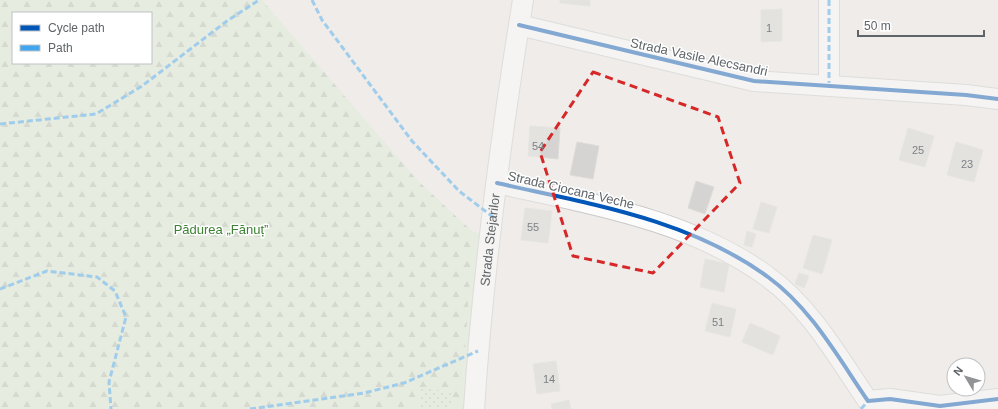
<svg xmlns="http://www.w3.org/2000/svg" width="998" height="409" font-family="Arial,sans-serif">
<defs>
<pattern id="forest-firs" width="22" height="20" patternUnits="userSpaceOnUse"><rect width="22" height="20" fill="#dbead5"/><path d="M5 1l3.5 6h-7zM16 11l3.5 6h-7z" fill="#b5c1b1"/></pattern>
<pattern id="park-dots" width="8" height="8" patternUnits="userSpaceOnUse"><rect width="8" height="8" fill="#dbead5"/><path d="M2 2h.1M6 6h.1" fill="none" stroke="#b5c1b1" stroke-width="1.8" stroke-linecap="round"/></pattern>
</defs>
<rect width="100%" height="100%" fill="#efece9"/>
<path fill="#dbead5" d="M473,232L481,233L468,409H461Z"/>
<path fill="url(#forest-firs)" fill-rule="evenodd" d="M0,0H262L418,181L473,232L461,409H0ZM13,13H151V63H13Z"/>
<path fill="url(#park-dots)" d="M421,388L453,392L450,409H418Z"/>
<g fill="#d6d4d3" stroke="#dedcd8">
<path d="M560,0H590V6L560,3Z"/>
<path d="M782,9V41L761,42V10Z"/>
<path d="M530,126L560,128L558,159L528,156Z"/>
<path d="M908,128L934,136L925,167L899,160Z"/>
<path d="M577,142L599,146L593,179L570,175Z"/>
<path d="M956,142L983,150L974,182L947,175Z"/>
<path d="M696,181L714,187L705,214L688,208Z"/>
<path d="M761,202L777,207L769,233L753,229Z"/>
<path d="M525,208L552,211L548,243L521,240Z"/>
<path d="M747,231L756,234L752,247L744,245Z"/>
<path d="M813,235L832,240L822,274L803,268Z"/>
<path d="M705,259L729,264L724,292L700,287Z"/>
<path d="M799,273L809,276L804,288L795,284Z"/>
<path d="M712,303L736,309L730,337L705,331Z"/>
<path d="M750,323L780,336L773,355L742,342Z"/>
<path d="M556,361L560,391L537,394L533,364Z"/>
<path d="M569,400L571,409H552L551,404Z"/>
</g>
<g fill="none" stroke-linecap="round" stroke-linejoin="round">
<g stroke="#cacaca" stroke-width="22">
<g id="minor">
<path d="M829,0V85"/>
<path d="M519,25L754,81L966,95L998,99"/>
<path d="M497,183C590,204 689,219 768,277C811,308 839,359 868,401L890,399L940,406L998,399"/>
<path id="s1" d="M474,409C483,272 501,135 523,0"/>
</g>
</g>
<use href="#minor" stroke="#fdfcfc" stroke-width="20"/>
<g stroke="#41a6ee" stroke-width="3" stroke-dasharray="6 3" stroke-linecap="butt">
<path d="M312,0L322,20L412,141L459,191L493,217"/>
<path d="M829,0V85"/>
<path d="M0,124L96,114L142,86L227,21L259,0"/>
<path d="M0,289L47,271L97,277L115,291L126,317L109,382L111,409"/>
<path d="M250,409L364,393L404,383L478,351"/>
<path d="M861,409L868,401"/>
</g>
<g stroke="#fff" stroke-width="6">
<g id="cycleway">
<path d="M519,25L754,81L966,95L998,99"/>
<path d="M497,183C590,204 689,219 768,277C811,308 839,359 868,401L890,399L940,406L998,399"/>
</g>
</g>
<use href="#cycleway" stroke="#0057b8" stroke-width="4"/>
</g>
<path d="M0 0H998V409H0ZM593,72L718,117L740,183L653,273L573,256L540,152Z" fill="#efece9" fill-opacity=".55" fill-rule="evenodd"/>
<path fill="none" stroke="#d62828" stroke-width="3" stroke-dasharray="8 5" stroke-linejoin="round" d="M593,72L718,117L740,183L653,273L573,256L540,152Z"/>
<g text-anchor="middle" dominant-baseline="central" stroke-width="3" stroke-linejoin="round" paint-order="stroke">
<g font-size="11" fill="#7d8184">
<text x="769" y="28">1</text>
<text x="538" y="146">54</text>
<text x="918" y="150">25</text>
<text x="967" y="164">23</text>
<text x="533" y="227">55</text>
<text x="718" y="322">51</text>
<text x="549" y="379">14</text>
</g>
<g font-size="13" fill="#5e6468" stroke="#fff">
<text transform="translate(699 57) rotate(12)">Strada Vasile Alecsandri</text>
<text transform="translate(571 190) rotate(13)">Strada Ciocana Veche</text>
<text stroke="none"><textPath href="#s1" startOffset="170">Strada Stejarilor</textPath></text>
</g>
<g font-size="13" fill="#3e8233" stroke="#fff">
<text x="221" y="229">Pădurea „Fănuț”</text>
</g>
</g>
<rect x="12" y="12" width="140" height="52" fill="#ffffff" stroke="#bfc1c3"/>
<rect x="20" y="25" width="20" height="6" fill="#0057b8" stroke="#bfc1c3"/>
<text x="48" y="32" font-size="12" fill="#5e6468">Cycle path</text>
<rect x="20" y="45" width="20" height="6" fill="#41a6ee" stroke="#bfc1c3"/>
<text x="48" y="52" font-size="12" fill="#5e6468">Path</text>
<g transform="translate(966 377) rotate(308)"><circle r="19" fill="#ffffff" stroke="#bfc1c3"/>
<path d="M0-3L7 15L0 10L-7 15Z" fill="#919495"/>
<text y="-6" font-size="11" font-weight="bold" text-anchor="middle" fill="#5e6468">N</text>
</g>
<path d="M858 30v6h126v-6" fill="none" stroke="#5e6468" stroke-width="2"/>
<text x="864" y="30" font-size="12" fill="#5e6468" stroke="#ffffff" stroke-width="3" paint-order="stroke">50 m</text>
</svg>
